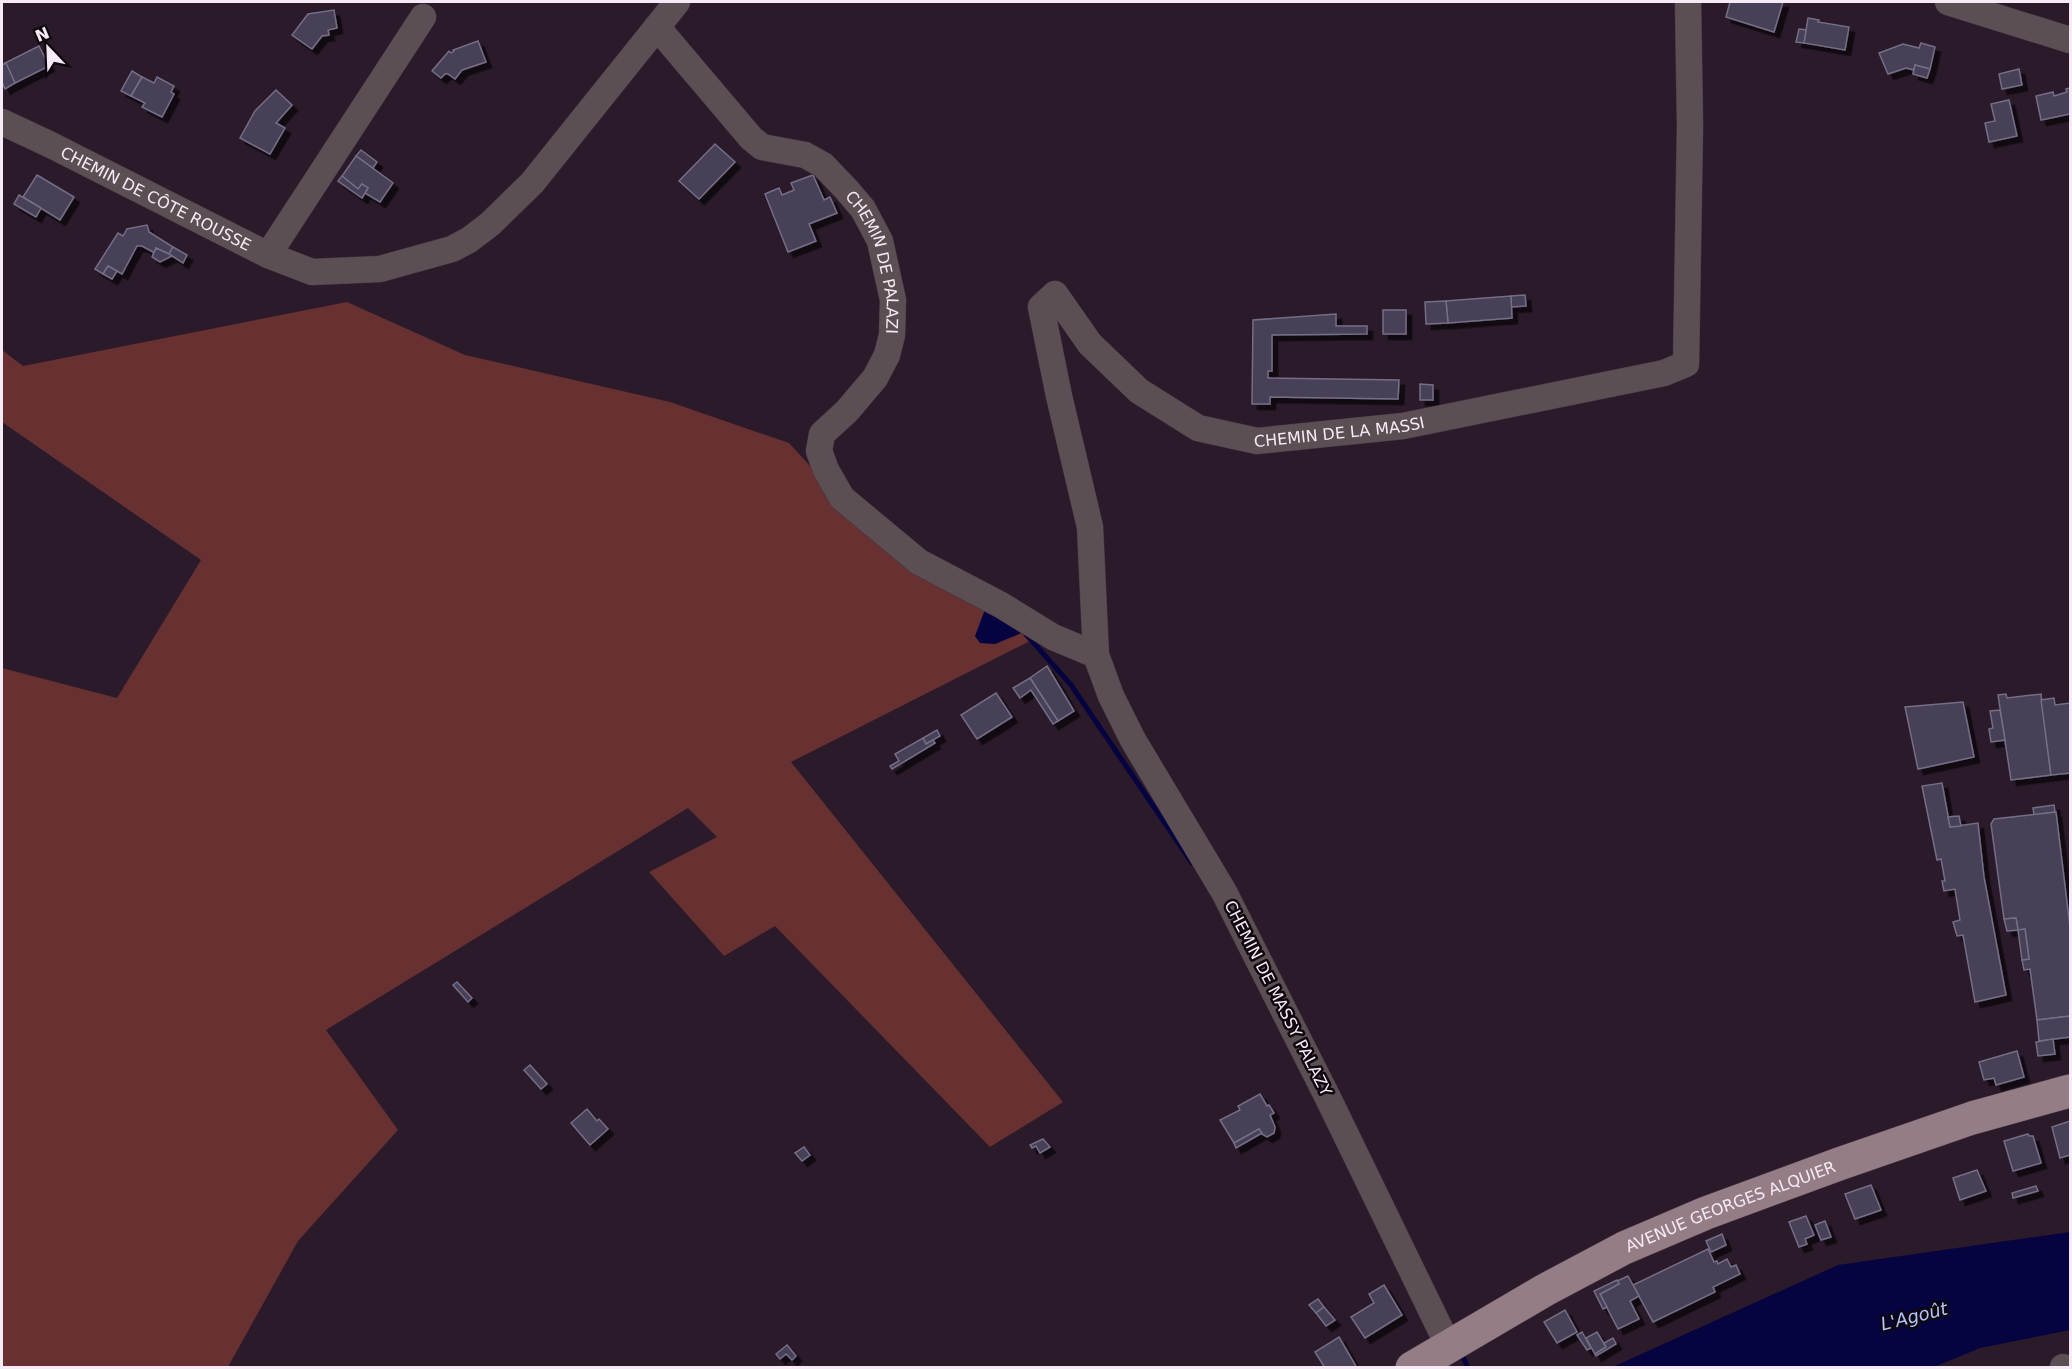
<svg xmlns="http://www.w3.org/2000/svg" width="2072" height="1369" font-family="'DejaVu Sans',sans-serif">
<defs>
<filter id="shadow"><feDropShadow dx="5.5" dy="5.5" stdDeviation="0" flood-color="#0009"/></filter>
</defs>
<rect width="100%" height="100%" fill="#2a1a2a"/>
<path fill="#673031" d="M347,302L465,355L670,402L789,443L888,551L1038,637L791,762L1063,1102L990,1147L775,926L724,956L649,872L717,837L688,808L326,1030L398,1130L298,1241L228,1367H2V668L117,698L201,560L2,422V350L23,366Z"/>
<g fill="#050340">
<path d="M987,604L1024,632L995,644L980,643L975,636Z"/>
<path d="M2070,1232V1330L1980,1348L1934,1367H1595L1615,1366L1838,1265Z"/>
</g>
<g fill="none" stroke-linecap="round" stroke-linejoin="round">
<g stroke="#050340" stroke-width="5">
<path d="M1024,632L1071,685L1192,863"/>
<path d="M1463,1357L1468,1368"/>
</g>
</g>
<g fill="#463f56" stroke="#756e87" stroke-width="1.5" filter="url(#shadow)">
<path d="M1730,2H1783L1774,32L1726,17Z"/>
<path d="M334,10L337,28L328,30L329,35L322,36L312,49L292,35L308,14Z"/>
<path d="M1808,18L1819,20L1818,22L1849,27L1845,50L1804,43Z"/>
<path d="M1799,29L1806,30L1804,43L1796,42Z"/>
<path d="M478,41L486,62L462,70L455,79L448,74H445L441,78L432,71L449,51L451,53L454,51L453,50Z"/>
<path d="M1921,43L1935,47L1930,69L1915,65L1914,70L1906,68L1888,74L1879,53L1903,44L1919,48Z"/>
<path d="M39,46L49,66L15,83L5,63Z"/>
<path d="M6,63L15,83L5,89L2,82V65Z"/>
<path d="M1915,65L1930,69L1927,78L1913,74Z"/>
<path d="M2019,69L2022,85L2002,89L1999,74Z"/>
<path d="M132,71L142,77L131,96L121,91Z"/>
<path d="M142,77L154,83L157,77L174,86L171,92L174,94L162,117L142,107L145,103L131,96Z"/>
<path d="M2070,88V114L2041,120L2036,96L2053,92L2054,96L2067,92L2066,89Z"/>
<path d="M276,90L292,105L276,123L285,128L270,154L240,138L255,111Z"/>
<path d="M2009,100L2017,136L1989,142L1985,123L1995,121L1991,104Z"/>
<path d="M715,144L735,162L699,199L679,181Z"/>
<path d="M361,150L377,162L373,168L356,156Z"/>
<path d="M356,156L393,183L380,202L365,193L368,188L362,184L358,189L342,176Z"/>
<path d="M37,175L74,197L60,220L23,197Z"/>
<path d="M813,175L824,200L830,197L837,213L809,224L816,241L788,252L765,194L779,188L782,195L794,190L791,183Z"/>
<path d="M342,176L358,189L362,184L368,188L362,198L338,181Z"/>
<path d="M19,195L41,208L36,217L14,204Z"/>
<path d="M147,225L149,232L173,247L169,254L156,248L155,253L142,246H137L122,274L108,266L103,274L95,269L118,233L123,236L127,229Z"/>
<path d="M173,247L187,255L183,263L169,254Z"/>
<path d="M156,248L169,254L172,256L160,262L152,257Z"/>
<path d="M108,266L117,271L112,279L103,274Z"/>
<path d="M1525,295L1526,306L1511,307V296Z"/>
<path d="M1511,296L1512,318L1448,323L1446,301Z"/>
<path d="M1446,301L1448,323L1426,324L1425,302Z"/>
<rect x="1383" y="310" width="23" height="24"/>
<path d="M1336,314V326H1367V334L1272,335V371H1268V378L1399,380L1398,399L1270,397V404H1252L1253,320Z"/>
<path d="M1420,384L1433,385V400H1420Z"/>
<path d="M1047,666L1074,711L1058,721L1030,678Z"/>
<path d="M1030,678L1058,721L1053,724L1031,690L1020,698L1013,688Z"/>
<path d="M996,693L1012,717L977,739L961,715Z"/>
<path d="M2006,694L2007,698L2041,694L2051,775L2011,780L1998,695Z"/>
<path d="M2054,698L2055,705L2070,703V773L2051,775L2041,700Z"/>
<path d="M1963,702L1974,757L1918,769L1905,707Z"/>
<path d="M2000,710L2005,740L1991,742L1989,729L1993,728L1990,711Z"/>
<path d="M937,730L940,736L926,744L923,738Z"/>
<path d="M923,738L926,744L933,740L935,743L892,769L890,766L899,761L895,754Z"/>
<path d="M1942,783L1950,827L1978,823L1984,877L2006,995L1975,1002L1963,935L1957,936L1953,922L1960,920L1955,889L1944,891L1942,881H1945L1941,859L1937,860L1922,786Z"/>
<path d="M2054,805L2055,812L2034,815L2033,808Z"/>
<path d="M2056,812L2070,927V1016L2037,1020L2030,969L2024,970L2022,960L2029,959L2025,929L2018,930L2016,918L2004,919L1991,824L1994,819Z"/>
<path d="M1959,816L1961,826L1950,827L1948,817Z"/>
<path d="M2016,918L2018,930L2007,931L2004,919Z"/>
<path d="M2025,929L2029,959L2022,960L2018,930Z"/>
<path d="M457,982L472,998L468,1002L453,985Z"/>
<path d="M2070,1016V1037L2039,1041L2037,1020Z"/>
<path d="M2053,1039L2055,1054L2038,1056L2036,1042Z"/>
<path d="M2017,1051L2024,1077L1996,1085L1994,1078L1984,1080L1979,1062Z"/>
<path d="M530,1065L547,1084L541,1089L524,1070Z"/>
<path d="M1260,1094L1267,1106L1269,1105L1274,1113L1270,1115L1275,1127L1274,1133L1267,1137L1262,1134L1259,1129L1234,1143L1220,1120L1240,1110L1238,1106Z"/>
<path d="M587,1109L597,1121L599,1119L608,1129L590,1145L571,1123Z"/>
<path d="M2070,1121V1155L2060,1158L2052,1127Z"/>
<path d="M1259,1129L1262,1133L1236,1148L1234,1143Z"/>
<path d="M2028,1134L2029,1136H2033L2041,1163L2013,1171L2004,1141Z"/>
<path d="M1043,1139L1050,1147L1040,1153L1036,1146L1032,1148L1030,1145Z"/>
<path d="M804,1147L810,1155L802,1161L795,1153Z"/>
<path d="M1977,1170L1986,1191L1960,1200L1953,1178Z"/>
<path d="M1871,1185L1881,1210L1855,1219L1845,1194Z"/>
<path d="M2036,1186L2038,1191L2013,1198L2012,1193Z"/>
<path d="M1806,1216L1814,1235L1805,1239L1807,1244L1799,1247L1789,1222Z"/>
<path d="M1825,1221L1831,1237L1821,1240L1815,1225Z"/>
<path d="M1722,1234L1726,1245L1711,1252L1706,1241Z"/>
<path d="M1708,1249L1714,1262L1717,1261L1718,1264L1727,1259L1731,1267L1736,1265L1740,1274L1713,1287L1715,1292L1653,1322L1633,1285Z"/>
<path d="M1628,1276L1639,1296L1630,1301L1639,1319L1618,1329L1600,1294L1619,1284L1617,1281Z"/>
<path d="M1617,1280L1619,1284L1600,1294L1607,1307L1603,1309L1594,1291Z"/>
<path d="M1384,1285L1402,1315L1365,1338L1351,1317L1374,1303L1369,1294Z"/>
<path d="M1318,1299L1324,1307L1316,1313L1309,1305Z"/>
<path d="M1324,1307L1335,1320L1326,1326L1316,1313Z"/>
<path d="M1565,1310L1577,1332L1557,1343L1544,1322Z"/>
<path d="M1582,1332L1591,1348L1587,1350L1577,1335Z"/>
<path d="M1597,1332L1606,1347L1595,1354L1586,1338Z"/>
<path d="M1339,1337L1357,1368H1325L1315,1352Z"/>
<path d="M1613,1338L1616,1344L1596,1356L1595,1354L1606,1347L1604,1343Z"/>
<path d="M787,1345L796,1356L792,1360L786,1354L780,1359L776,1354Z"/>
</g>
<g fill="none" stroke-linecap="round" stroke-linejoin="round">
<g stroke="#473747" stroke-width="27">
<g id="minor">
<path d="M1948,2L2070,40"/>
<path id="s1" d="M657,27L751,138L762,147L805,155L823,165L846,189L863,209L880,241L893,300L892,335L887,355L875,378L847,411L822,434L819,451L826,470L842,498L919,562L1001,605L1053,637L1096,655"/>
<path id="s2" d="M2,122L51,145L268,255L312,272L380,269L452,249L469,240L490,224L532,183L677,2"/>
<path d="M268,255L423,17"/>
<path id="s3" d="M1449,1347L1329,1100L1224,892L1133,740L1111,696L1096,655L1090,527L1059,396L1041,307L1055,294L1090,344L1139,391L1198,428L1257,441L1403,426L1664,373L1686,364L1690,125L1688,2"/>
<path d="M2063,1367V1368"/>
</g>
</g>
<g stroke="#473747" stroke-width="34">
<g id="major">
<path id="s4" d="M1412,1368L1545,1290L1624,1248L1706,1213L1839,1164L1972,1118L2070,1091"/>
</g>
</g>
<use href="#minor" stroke="#5b4f53" stroke-width="26"/>
<use href="#major" stroke="#957d86" stroke-width="33"/>
</g>
<g text-anchor="middle" dominant-baseline="central" stroke-width="5" stroke-linejoin="round" paint-order="stroke">
<g font-size="16" fill="#f6eaf6" stroke="#0e070e">
<text stroke="none"><textPath href="#s2" startOffset="172">CHEMIN DE CÔTE ROUSSE</textPath></text>
<text stroke="none"><textPath href="#s1" startOffset="338">CHEMIN DE PALAZI</textPath></text>
<text stroke="none"><textPath href="#s3" startOffset="1492">CHEMIN DE LA MASSI</textPath></text>
<text transform="translate(1278 998) rotate(63)">CHEMIN DE MASSY PALAZY</text>
<text stroke="none"><textPath href="#s4" startOffset="358">AVENUE GEORGES ALQUIER</textPath></text>
</g>
<g font-size="18" font-style="italic" fill="#b0c4fd" stroke="#0e070e">
<text transform="translate(1914 1316) rotate(-14)">L'Agoût</text>
</g>
</g>
<rect width="2072" height="1369" fill="none" stroke="#f6eaf6" stroke-width="6"/>
<g transform="translate(48 48) rotate(337)" stroke="#0e070e" stroke-width="4.5" paint-order="stroke">
<path d="M0-4.5L10 22L0 15L-10 22Z" fill="#f6eaf6"/>
<text y="-9" font-size="16" font-weight="bold" text-anchor="middle" fill="#f6eaf6">N</text>
</g>
</svg>
